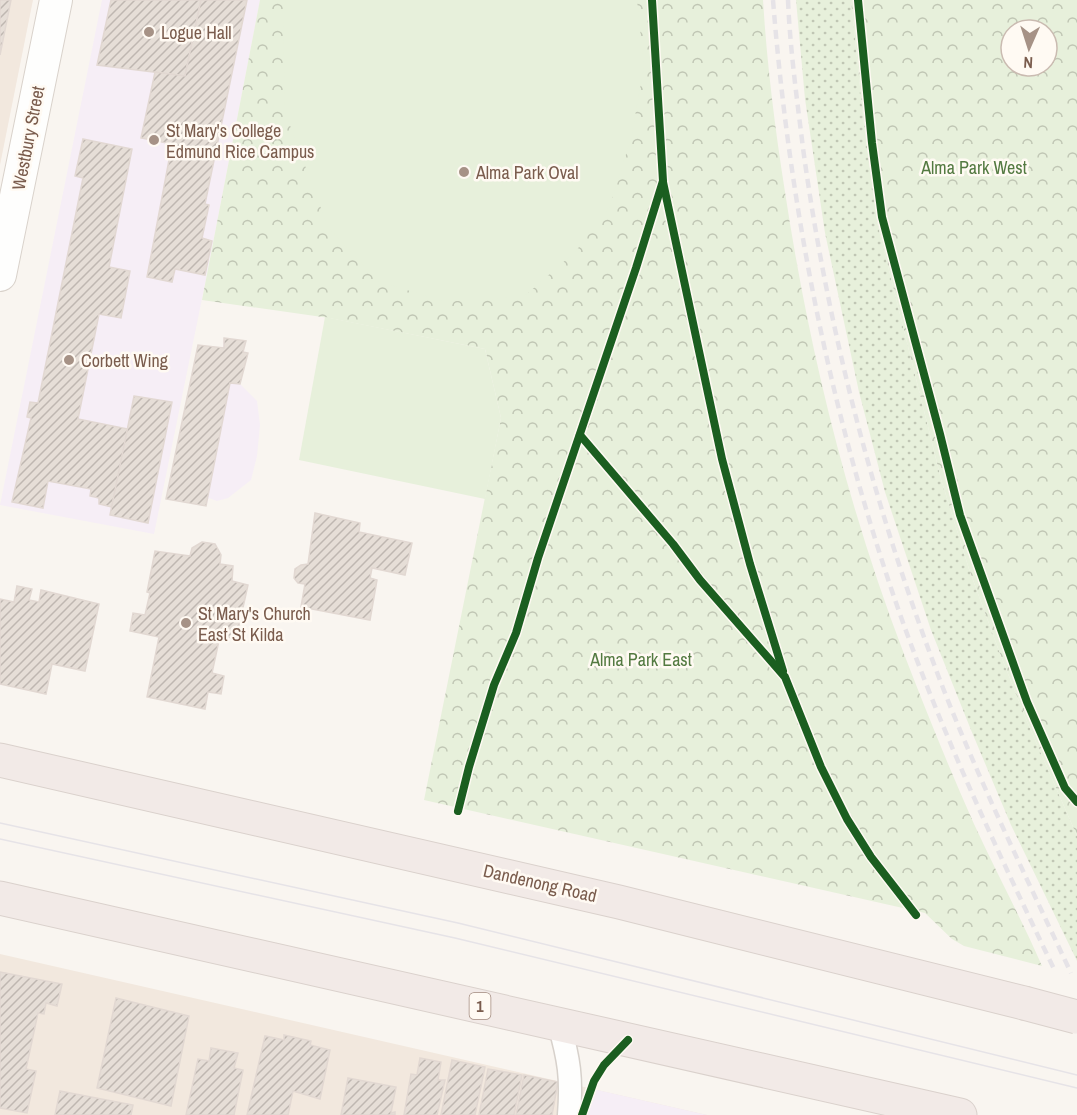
<svg xmlns="http://www.w3.org/2000/svg" width="1077" height="1115" font-family="'Archivo Narrow',sans-serif">
<defs>
<pattern id="grass-dots" width="8" height="8" patternUnits="userSpaceOnUse" patternTransform="scale(1.5)"><rect width="8" height="8" fill="#e7f0db"/><path d="M2 2h.1M6 6h.1" fill="none" stroke="#c0c6b4" stroke-width="1.8" stroke-linecap="round"/></pattern>
<pattern id="forest-crowns" width="20" height="18" patternUnits="userSpaceOnUse" patternTransform="scale(1.5)"><rect width="20" height="18" fill="#e7f0db"/><path d="M2 6a3 3 0 1 1 6 0M12 15a3 3 0 1 1 6 0" fill="none" stroke="#c0c6b4"/></pattern>
<pattern id="building-hatch" width="6" height="6" patternUnits="userSpaceOnUse" patternTransform="scale(1.5)"><rect width="6" height="6" fill="#e6ded7"/><path d="M-1 1l2-2M0 6l6-6M5 7l2-2" fill="none" stroke="#bfb7b1"/></pattern>
</defs>
<rect width="100%" height="100%" fill="#f9f5f0"/>
<g fill="#f2e8de">
<path d="M0,0H33L0,165Z"/>
<path d="M0,954L707,1115H0Z"/>
</g>
<g fill="#f6eef6">
<path d="M102,0H260L206,279L154,534L0,505Z"/>
<path d="M224,338L246,341L243,352L248,353L240,384L257,401L260,425L257,456L251,480L228,498L217,501L209,498L206,506L166,499L198,345L223,348Z"/>
<path d="M593,1089L707,1115H588Z"/>
</g>
<path fill="url(#grass-dots)" d="M796,0H851L864,125L878,226L941,479L969,569L999,651L1026,719L1077,836V961L1011,825L971,730L931,630L885,492L859,392L825,233L805,99Z"/>
<g fill="url(#forest-crowns)" fill-rule="evenodd">
<path d="M260,0H763C767,65 775,128 785,192C809,350 847,505 904,654C926,711 949,768 974,824C996,872 1021,918 1042,966L964,946L952,939L925,913L424,800L501,418L485,349L329,318L202,300Z"/>
<path d="M851,0H1077V836L1026,719L999,651L969,569L941,479L878,226L864,125ZM1011,30H1047V66H1011Z"/>
</g>
<g fill="#e7f0db">
<path d="M286,0H637L644,67L631,138L610,206L576,251L527,294L482,301H442L378,281L328,227L285,112L283,12Z"/>
<path d="M325,317L485,349L501,418L485,499L299,460Z"/>
</g>
<g fill="url(#building-hatch)" stroke="#e2d8d2" stroke-width="1.5">
<path d="M0,0H11L0,55Z"/>
<path d="M111,0H201L185,76L97,65Z"/>
<path d="M201,0H247L205,204L209,205L202,238L212,241L205,275L175,269L172,282L147,277L172,144L141,138L155,72L185,76Z"/>
<path d="M83,139L132,149L109,267L130,271L121,318L99,314L78,419L128,429L112,507L99,504V498L90,496L91,489L48,481L43,508L12,502L31,418L27,417L30,402L38,403L83,178L75,176Z"/>
<path d="M224,338L246,341L243,352L248,353L240,384L230,383L206,506L166,499L198,345L224,348Z"/>
<path d="M134,396L172,402L148,523L110,515Z"/>
<path d="M315,513L360,523L359,532L412,543L405,575L372,568L370,578L377,580L370,620L301,607L305,584L298,583L294,578L295,569L301,565L308,564Z"/>
<path d="M202,542L215,544L221,555L220,564L233,566L232,581L248,585L236,639L220,636L212,673L224,676L221,694L208,692L205,709L147,697L159,637L130,631L133,613L145,615L150,593L147,592L155,551L190,556L192,548Z"/>
<path d="M17,586L32,589L29,600L39,602L41,590L99,604L85,671L52,664L46,694L0,684V599L14,602Z"/>
<path d="M0,972L62,984L57,1006L46,1003L44,1014L38,1013L26,1069L36,1071L27,1113L0,1108Z"/>
<path d="M116,998L189,1016L171,1106L97,1088Z"/>
<path d="M284,1035L311,1041L310,1045L330,1050L320,1099L293,1091L288,1115H247L265,1036L284,1040Z"/>
<path d="M211,1048L238,1053L234,1068L243,1070L234,1115H186L198,1059L209,1061Z"/>
<path d="M420,1058L441,1062L438,1080H445L437,1115H404L411,1074L417,1075Z"/>
<path d="M452,1060L485,1067L475,1115H441Z"/>
<path d="M488,1069L522,1075L514,1115H479Z"/>
<path d="M524,1075L558,1082L552,1115H516Z"/>
<path d="M348,1078L396,1087L391,1113L395,1112V1115H341Z"/>
<path d="M60,1091L133,1105L131,1115H55Z"/>
</g>
<g fill="none" stroke-linecap="round" stroke-linejoin="round">
<g stroke="#d7d1cb" stroke-width="25">
<path id="street" d="M559,1024C569,1059 572,1078 569,1115"/>
</g>
<g stroke="#d9d2cb" stroke-width="34">
<path id="secondary" d="M0,275L56,0"/>
</g>
<g stroke="#dad1cc" stroke-width="35">
<g id="highway">
<path d="M0,760L619,902L1024,1003"/>
<path d="M0,898L960,1115"/>
</g>
</g>
<use href="#street" stroke="#fefefd" stroke-width="22"/>
<use href="#secondary" stroke="#fefefd" stroke-width="32"/>
<use href="#highway" stroke="#f2eae7" stroke-width="33"/>
<g stroke="#e6e3e7" stroke-width="1.5">
<path d="M0,823L458,923L1077,1075"/>
<path d="M0,839L455,938L1077,1088"/>
</g>
<g stroke="#e6e3e7" stroke-width="4.5" stroke-dasharray="9 6" stroke-linecap="butt">
<path d="M773,0C789,202 828,402 893,594C937,723 995,846 1054,969"/>
<path d="M788,0C790,49 797,99 803,148C828,333 876,514 943,688C981,785 1027,879 1071,973"/>
</g>
<g stroke="#dad1cc" stroke-width="35" stroke-linecap="butt">
<path id="highway-bridge" d="M1024,1003L1077,1017"/>
</g>
<use href="#highway-bridge" stroke="#f2eae7" stroke-width="33"/>
<g stroke="#fffaf3" stroke-width="11">
<g id="cycleway">
<path d="M858,0L872,143L882,217L940,434L960,515L1027,702L1065,788L1077,802"/>
<path d="M663,182L722,459L750,564L783,671"/>
<path d="M580,435L673,544L700,580L785,677L821,767L847,819L871,857L916,915"/>
<path d="M458,811L469,767L494,685L516,633L538,558L636,268L663,181L652,0"/>
<path d="M582,1115L594,1081L604,1065L628,1040"/>
</g>
</g>
<use href="#cycleway" stroke="#1b5e20" stroke-width="8"/>
</g>
<g fill="#a69286" stroke="#fffaf3" stroke-width="2">
<circle cx="149" cy="32" r="6"/>
<circle cx="154" cy="140" r="6"/>
<circle cx="464" cy="172" r="6"/>
<circle cx="69" cy="360" r="6"/>
<circle cx="186" cy="623" r="6"/>
</g>
<g text-anchor="middle" dominant-baseline="central" stroke-width="5" stroke-linejoin="round" paint-order="stroke">
<rect fill="#fffaf3" stroke="#a28b7f" stroke-width="1.5" x="469.5" y="993" width="21" height="26" rx="4.5"/>
<g font-size="16" font-weight="bold" fill="#7a5c4d">
<text x="480" y="1006">1</text>
</g>
<g font-size="18" fill="#7a5c4d" stroke="#fffaf3" text-anchor="start">
<text x="161" y="32">Logue Hall</text>
<text x="166" y="130">St Mary's College<tspan x="166" dy="21">Edmund Rice Campus</tspan></text>
<text x="476" y="172">Alma Park Oval</text>
<text x="81" y="360">Corbett Wing</text>
<text x="198" y="613">St Mary's Church<tspan x="198" dy="21">East St Kilda</tspan></text>
</g>
<g font-size="18" fill="#7a5c4d" stroke="#fffaf3">
<text transform="translate(28 138) rotate(-79)">Westbury Street</text>
<text transform="translate(540 883) rotate(13)">Dandenong Road</text>
</g>
<g font-size="18" fill="#537a41" stroke="#fffaf3">
<text x="974" y="167">Alma Park West</text>
<text x="641" y="659">Alma Park East</text>
</g>
</g>
<g transform="translate(1029 48) rotate(183)"><circle r="28" fill="#fffaf3" stroke="#cabbb1" stroke-width="1.5"/>
<path d="M0-4.5L10 22L0 15L-10 22Z" fill="#a69286"/>
<text y="-9" font-size="16" font-weight="bold" text-anchor="middle" fill="#7a5c4d">N</text>
</g>
</svg>
